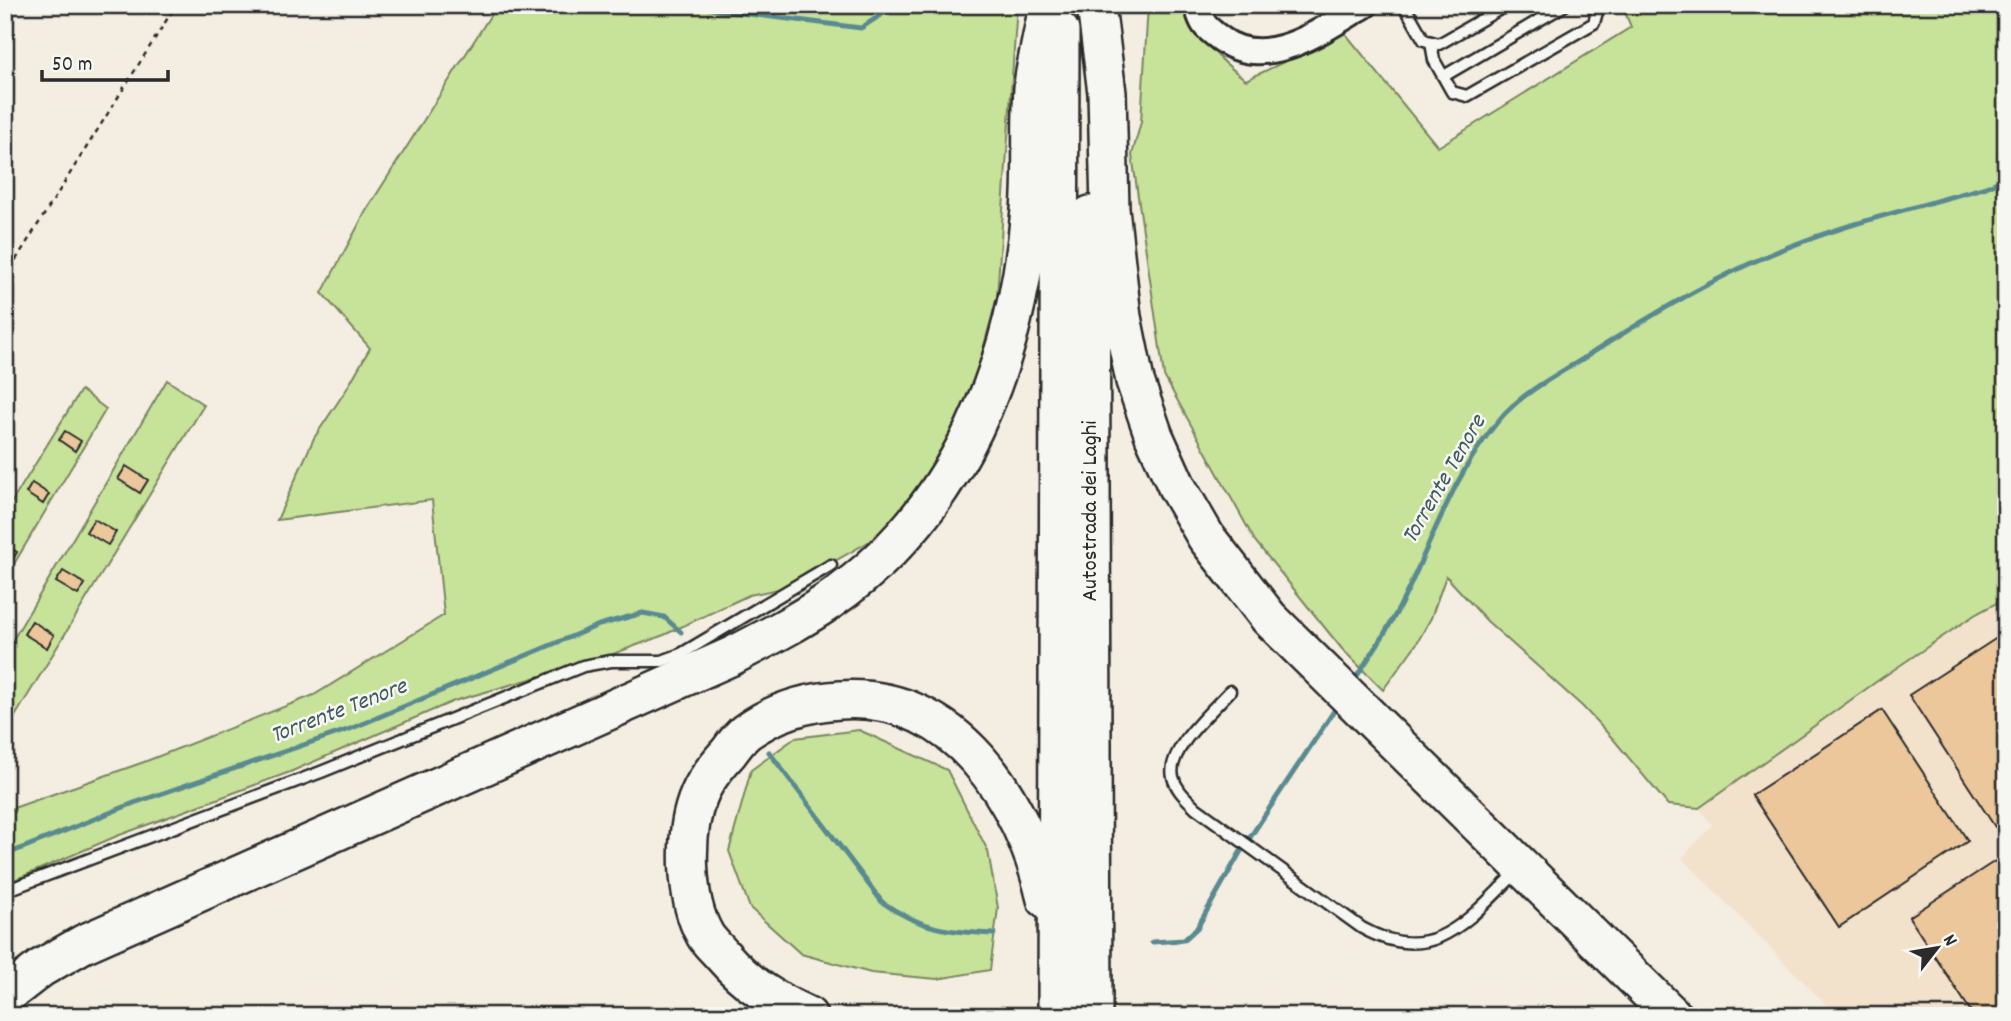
<svg xmlns="http://www.w3.org/2000/svg" width="2011" height="1021" font-family="Dekko,sans-serif">
<rect width="100%" height="100%" fill="#f4ede1"/>
<filter id="ink" filterUnits="userSpaceOnUse"><feTurbulence type="fractalNoise" baseFrequency=".0143" numOctaves="2"/><feDisplacementMap in="SourceGraphic" scale="14" xChannelSelector="R" yChannelSelector="G"/><feConvolveMatrix kernelMatrix="1 2 1 2 8 2 1 2 1" color-interpolation-filters="sRGB"/></filter>
<g filter="url(#ink)">
<path fill="#f2e2cc" d="M2006,598V1016H1837L1682,858L1712,825L1699,808L1883,677L1976,614Z"/>
<g fill="#c7e299" stroke="#798662" stroke-width="2">
<path d="M497,5H1017L997,297L961,432L893,528L789,587L749,595L664,635L597,660L454,701L290,772L117,836L5,884V811L144,762L314,695L444,615L432,500L277,520L314,438L346,390L370,348L322,293L366,211Z"/>
<path d="M1148,5H1183C1199,39 1217,58 1246,80L1345,33L1438,147L1631,27L1622,5H2006V598L1976,614L1883,677L1699,808L1668,805L1614,740L1582,706L1487,621L1446,576L1431,618L1417,643L1383,690L1342,649L1255,541L1164,376L1132,155L1141,122Z"/>
<path d="M167,380L204,405L5,733V653Z"/>
<path d="M81,390L106,409L5,579V513Z"/>
<path d="M859,730L947,770L988,851L998,908L990,970L937,979L871,973L801,954L750,908L729,851L751,770L795,738Z"/>
</g>
<g fill="none" stroke-linecap="round" stroke-linejoin="round">
<g stroke="#5a8a91" stroke-width="5">
<path d="M695,5L717,10L861,28L896,5"/>
<path d="M1353,682C1372,653 1392,624 1407,592C1435,532 1456,471 1499,420C1522,392 1559,374 1589,355C1646,318 1706,282 1769,255C1838,225 1914,208 1986,187L2006,178"/>
<path d="M769,752L882,902C920,929 949,932 994,934"/>
<path d="M5,855L134,803L350,729L599,625L643,613L664,617L681,632"/>
<path d="M1152,942L1184,940L1197,928L1241,851L1338,705"/>
</g>
</g>
<g fill="#ecc79c" stroke="#2b2b2b" stroke-width="2">
<path d="M65,431L81,441L75,451L59,440Z"/>
<path d="M126,466L148,480L140,493L118,479Z"/>
<path d="M32,483L49,494L43,504L26,493Z"/>
<path d="M94,519L116,532L108,545L86,532Z"/>
<path d="M5,544L17,552L11,562L5,558Z"/>
<path d="M63,571L85,584L78,595L56,582Z"/>
<path d="M32,621L54,635L47,648L24,634Z"/>
<path d="M2006,632V820L1995,827L1909,695Z"/>
<path d="M1882,710L1968,841L1839,927L1752,795Z"/>
<path d="M2006,854V1016H1974L1909,917Z"/>
</g>
<g fill="none" stroke-linecap="round" stroke-linejoin="round">
<g stroke="#2b2b2b" stroke-width="15">
<g id="service">
<path d="M1404,5L1424,40L1439,44L1507,5"/>
<path d="M1431,42L1434,60L1452,92L1467,96L1594,23L1597,12L1593,5"/>
<path d="M1444,76L1565,5"/>
<path d="M1230,691C1213,710 1166,750 1173,777C1176,790 1187,799 1196,808L1362,928C1434,968 1468,919 1517,872"/>
<path d="M5,891L321,772L583,666L611,661H662L681,654L831,565"/>
</g>
</g>
<g stroke="#2b2b2b" stroke-width="30">
<path id="tertiary" d="M1197,5C1202,25 1205,27 1221,39C1267,73 1324,28 1365,5"/>
</g>
<g stroke="#2b2b2b" stroke-width="42">
<g id="motorway">
<path d="M1096,5L1107,93L1110,209L1122,317L1135,381L1154,436L1177,487L1206,537L1269,618L1673,1016"/>
<path d="M1090,215L1093,1016"/>
<path d="M5,996L41,968L83,944L732,656C765,639 798,622 829,601C960,511 1017,363 1030,210C1034,167 1029,119 1034,78C1038,54 1044,29 1048,5"/>
<path d="M808,1016C773,1000 748,985 722,955C717,949 709,942 705,935C685,900 683,832 699,795C705,780 718,764 729,752C734,745 740,737 746,732C774,712 807,702 840,700C956,692 1023,800 1046,899"/>
<path d="M1057,1016L1060,31"/>
</g>
</g>
<path stroke="#2b2b2b" stroke-width="2.5" stroke-dasharray="5 5" stroke-linecap="butt" d="M5,277L176,5"/>
<use href="#service" stroke="#f6f6f2" stroke-width="10"/>
<use href="#tertiary" stroke="#f6f6f2" stroke-width="24"/>
<use href="#motorway" stroke="#f6f6f2" stroke-width="37"/>
</g>
</g>
<g text-anchor="middle" dominant-baseline="central" stroke-width="5" stroke-linejoin="round" paint-order="stroke">
<g font-size="23" fill="#2b2b2b" stroke="#f6f6f2">
<text transform="translate(1091 511) rotate(-90)">Autostrada dei Laghi</text>
</g>
<g font-size="24" font-style="italic" fill="#425a5e" stroke="#f6f6f2">
<text transform="translate(1445 480) rotate(-60)">Torrente Tenore</text>
<text transform="translate(339 712) rotate(-21)">Torrente Tenore</text>
</g>
</g>
<rect width="2011" height="1021" fill="none" stroke="#f6f6f2" stroke-width="28"/>
<rect x="14" y="14" width="1983" height="993" fill="none" stroke="#2b2b2b" stroke-width="2.5" filter="url(#ink)"/>
<g transform="translate(1937 948) rotate(59)" stroke="#f6f6f2" stroke-width="5" paint-order="stroke">
<path d="M0-5L12 26L0 18L-12 26Z" fill="#2b2b2b"/>
<text y="-10" font-size="19" font-weight="bold" text-anchor="middle" fill="#2b2b2b">N</text>
</g>
<path d="M42 70v10h126v-10" fill="none" stroke="#2b2b2b" stroke-width="3.5"/>
<text x="52" y="70" font-size="21" fill="#2b2b2b" stroke="#f6f6f2" stroke-width="5" paint-order="stroke">50 m</text>
</svg>
